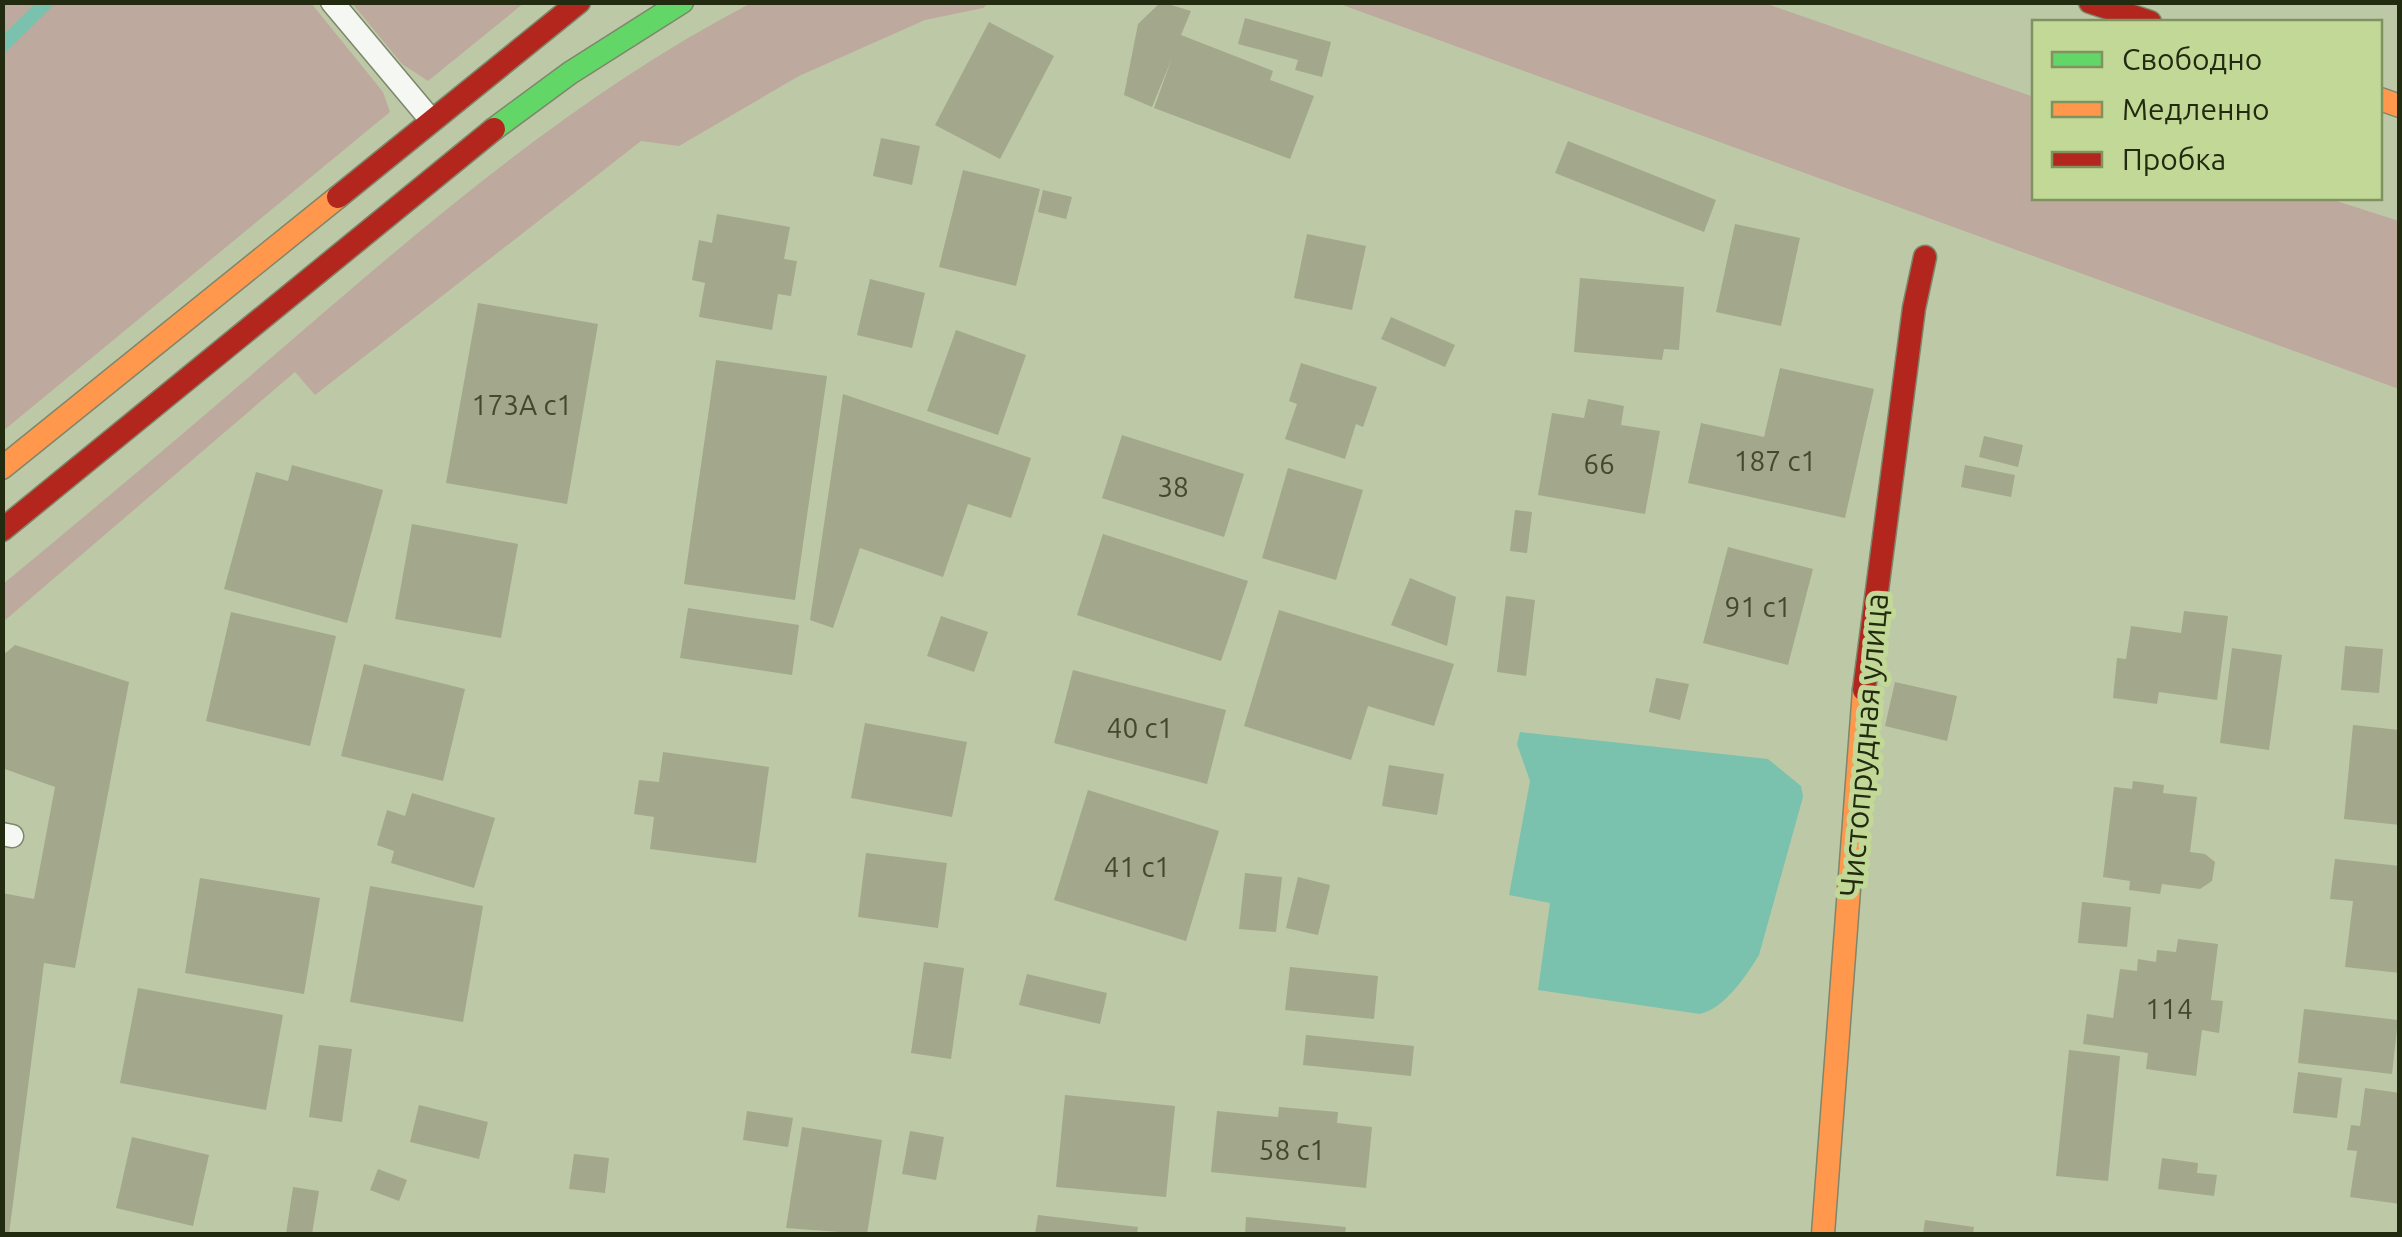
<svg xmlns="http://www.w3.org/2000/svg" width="2402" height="1237" font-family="Ubuntu,sans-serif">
<rect width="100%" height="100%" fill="#bdc9a6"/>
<g fill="#bda99e">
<path d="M3,2L311,3L383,92L390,112L3,431Z"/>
<path d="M352,3H524L428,81L402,64Z"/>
<path d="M751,3H989L983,8L925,20L799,76L679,146L641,141L315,395L295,372L3,622V584C100,504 197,422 293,339C438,214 581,92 751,3Z"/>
<path d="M1337,3H1764L2034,97V198H2327L2399,221V389Z"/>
</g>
<path fill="#7ac1ae" d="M1520,732L1768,759L1801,786L1803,797L1759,955C1746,976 1725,1008 1700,1014L1538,990L1550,903L1509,895L1530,781L1517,744Z"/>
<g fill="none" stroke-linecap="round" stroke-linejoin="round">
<path stroke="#7ac1ae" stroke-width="14" d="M2,46L47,2"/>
</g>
<g fill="#a3a78b">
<path d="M1161,2L1191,11L1181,35L1273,71L1270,80L1314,96L1290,159L1154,108L1172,58L1152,107L1124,95L1138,24Z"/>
<path d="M1245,18L1331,42L1322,77L1295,70L1298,60L1238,44Z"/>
<path d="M989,22L1054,56L1000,159L935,125Z"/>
<path d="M881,138L920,146L912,185L873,176Z"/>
<path d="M1568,141L1716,200L1704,232L1555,173Z"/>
<path d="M963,170L1040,189L1016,286L939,267Z"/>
<path d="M1043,190L1072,197L1066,219L1038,212Z"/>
<path d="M717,214L790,227L784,259L797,261L791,296L778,294L772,330L699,317L705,283L692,280L699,240L712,243Z"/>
<path d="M1735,224L1800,238L1781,326L1716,312Z"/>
<path d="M1307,234L1366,246L1352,310L1294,298Z"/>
<path d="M1580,278L1684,287L1679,350L1664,349L1662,360L1574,352Z"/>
<path d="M870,279L925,293L912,348L857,335Z"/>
<path d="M478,303L598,324L567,504L446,483Z"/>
<path d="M1391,317L1455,345L1445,367L1381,339Z"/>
<path d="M956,330L1026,355L998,435L927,411Z"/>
<path d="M716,360L827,376L795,600L684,584Z"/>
<path d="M1301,363L1377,387L1363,427L1356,424L1345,459L1285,439L1297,404L1289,401Z"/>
<path d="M1780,368L1874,389L1845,518L1688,483L1701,423L1764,437Z"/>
<path d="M843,394L1031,458L1011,518L968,504L943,577L860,548L833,628L810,620Z"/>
<path d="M1588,399L1624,406L1621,425L1660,431L1645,514L1538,495L1552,413L1584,418Z"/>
<path d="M1122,435L1244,474L1224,537L1102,498Z"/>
<path d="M1984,436L2023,445L2018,467L1979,457Z"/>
<path d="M292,465L383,490L347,623L224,589L256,472L288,481Z"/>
<path d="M1965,465L2015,475L2011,497L1961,487Z"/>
<path d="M1288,468L1363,490L1336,580L1262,558Z"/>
<path d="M1515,510L1532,512L1527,553L1510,551Z"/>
<path d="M412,524L518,544L501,638L395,619Z"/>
<path d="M1103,534L1248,581L1221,661L1077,615Z"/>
<path d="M1728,547L1813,569L1788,665L1703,643Z"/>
<path d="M1410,578L1456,597L1447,646L1391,625Z"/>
<path d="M1506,596L1535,600L1526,676L1497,672Z"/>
<path d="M688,608L799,625L792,675L680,658Z"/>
<path d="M1279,610L1454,664L1434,726L1368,706L1351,760L1244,726Z"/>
<path d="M2184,611L2228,616L2217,700L2159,692L2157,704L2113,698L2117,658L2126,659L2131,626L2181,633Z"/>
<path d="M231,612L336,636L310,746L206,721Z"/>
<path d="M941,616L988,632L974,672L927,656Z"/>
<path d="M15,645L129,682L75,968L44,963L9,1234H2V893L34,899L55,787L2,768V656Z"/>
<path d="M2345,646L2383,649L2379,693L2341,690Z"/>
<path d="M2232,648L2282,655L2269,750L2220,743Z"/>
<path d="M364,664L465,689L443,781L341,756Z"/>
<path d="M1073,670L1226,710L1207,784L1054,743Z"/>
<path d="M1656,678L1689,684L1680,720L1649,712Z"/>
<path d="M1895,682L1957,696L1947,741L1885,726Z"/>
<path d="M865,723L967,742L952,817L851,798Z"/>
<path d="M2353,725L2400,730V825L2344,819Z"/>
<path d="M663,752L769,767L756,863L650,849L654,817L634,814L639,780L659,782Z"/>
<path d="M1389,765L1444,774L1437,815L1382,806Z"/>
<path d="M2133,781L2164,785L2163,793L2197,797L2190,852L2205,854L2215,862L2212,881L2200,889L2162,884L2160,894L2129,890L2130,881L2103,877L2114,787L2132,789Z"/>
<path d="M1088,790L1219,831L1186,941L1054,900Z"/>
<path d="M412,793L495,818L474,888L391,863L394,851L377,845L387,810L405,816Z"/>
<path d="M866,853L947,863L938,928L858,917Z"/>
<path d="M2335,859L2400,866V973L2345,967L2353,901L2330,899Z"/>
<path d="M1245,873L1282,877L1276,932L1239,929Z"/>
<path d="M1298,877L1330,885L1318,935L1286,928Z"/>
<path d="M200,878L320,898L304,994L185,973Z"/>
<path d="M370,886L483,906L463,1022L350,1002Z"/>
<path d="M2082,902L2131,907L2127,947L2078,943Z"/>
<path d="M2178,939L2218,944L2211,1000L2223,1001L2219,1033L2202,1030L2196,1076L2146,1069L2148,1053L2083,1044L2087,1014L2113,1018L2120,969L2137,971L2138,959L2156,962L2157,950L2176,952Z"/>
<path d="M924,962L964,968L951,1059L911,1053Z"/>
<path d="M1290,967L1378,976L1374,1019L1285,1010Z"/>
<path d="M1027,974L1107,993L1100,1024L1019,1005Z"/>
<path d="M138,988L283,1015L266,1110L120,1083Z"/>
<path d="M2304,1009L2398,1020L2392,1074L2298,1063Z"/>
<path d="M1306,1035L1414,1046L1411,1076L1303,1065Z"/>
<path d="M319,1045L352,1049L342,1122L309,1117Z"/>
<path d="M2069,1050L2120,1056L2108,1181L2056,1176Z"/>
<path d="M2298,1072L2342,1078L2337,1118L2293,1113Z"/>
<path d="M2365,1088L2400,1093V1204L2350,1197L2357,1151L2347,1150L2351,1125L2360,1126Z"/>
<path d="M1065,1095L1175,1106L1166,1197L1056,1187Z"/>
<path d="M419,1105L488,1122L479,1159L410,1142Z"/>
<path d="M1279,1107L1338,1112L1337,1123L1372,1127L1366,1188L1211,1172L1217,1111L1278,1117Z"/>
<path d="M747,1111L793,1118L788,1147L743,1140Z"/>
<path d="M802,1127L882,1140L867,1234L786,1228Z"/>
<path d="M910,1131L944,1137L936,1180L902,1174Z"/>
<path d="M132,1137L209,1155L193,1226L116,1208Z"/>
<path d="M574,1154L609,1158L605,1193L569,1189Z"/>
<path d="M2162,1158L2198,1163L2197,1173L2217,1175L2214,1196L2158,1189Z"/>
<path d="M378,1169L407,1180L399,1201L370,1190Z"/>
<path d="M293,1187L319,1191L312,1234H286Z"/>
<path d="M1038,1215L1138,1227L1137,1234H1035Z"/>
<path d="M1246,1217L1346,1227L1345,1234H1245Z"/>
<path d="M1925,1220L1974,1227L1973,1234H1923Z"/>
</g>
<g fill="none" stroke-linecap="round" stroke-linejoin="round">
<g stroke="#7e866b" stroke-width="25">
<g id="lane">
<path d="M332,2L431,120"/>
<path d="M2,834L12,836"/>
</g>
</g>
<g stroke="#7e866b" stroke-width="25">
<path id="fast" d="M494,129L570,73L682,2"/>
</g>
<g stroke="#7e866b" stroke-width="25">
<g id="slow">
<path d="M2380,99L2400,106"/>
<path d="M2,468L338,197"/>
<path d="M1823,1234L1864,690"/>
</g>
</g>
<g stroke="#7e866b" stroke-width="25">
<g id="jam">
<path d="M2090,2L2150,22"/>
<path d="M338,197L579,2"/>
<path d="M2,530L494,129"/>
<path d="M1864,690L1914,308L1925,257"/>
</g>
</g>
<use href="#lane" stroke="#f5f7f2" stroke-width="22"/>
<use href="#fast" stroke="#63d668" stroke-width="22"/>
<use href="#slow" stroke="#ff974d" stroke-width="22"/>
<use href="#jam" stroke="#b3261e" stroke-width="22"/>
</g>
<g text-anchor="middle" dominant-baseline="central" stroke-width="10" stroke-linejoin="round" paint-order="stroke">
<g font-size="28" fill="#42492f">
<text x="522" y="404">173А с1</text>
<text x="1775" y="460">187 с1</text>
<text x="1599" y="463">66</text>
<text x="1173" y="486">38</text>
<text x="1758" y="606">91 с1</text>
<text x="1140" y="727">40 с1</text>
<text x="1137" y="866">41 с1</text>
<text x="2169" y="1008">114</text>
<text x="1292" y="1149">58 с1</text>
</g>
<g font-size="32" fill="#222a10" stroke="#c1d897">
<text transform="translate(1863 745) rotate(-85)">Чистопрудная улица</text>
</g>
</g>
<rect width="2402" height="1237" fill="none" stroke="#222a10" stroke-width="10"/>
<rect x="2032" y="20" width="350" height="180" fill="#c1d897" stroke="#819261" stroke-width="2.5"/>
<rect x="2052" y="52" width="50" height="15" fill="#63d668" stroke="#819261" stroke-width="2.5"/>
<text x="2122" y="70" font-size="30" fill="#222a10">Свободно</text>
<rect x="2052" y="102" width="50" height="15" fill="#ff974d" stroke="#819261" stroke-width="2.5"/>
<text x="2122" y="120" font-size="30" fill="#222a10">Медленно</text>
<rect x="2052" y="152" width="50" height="15" fill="#b3261e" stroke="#819261" stroke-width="2.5"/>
<text x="2122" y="170" font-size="30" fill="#222a10">Пробка</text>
</svg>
